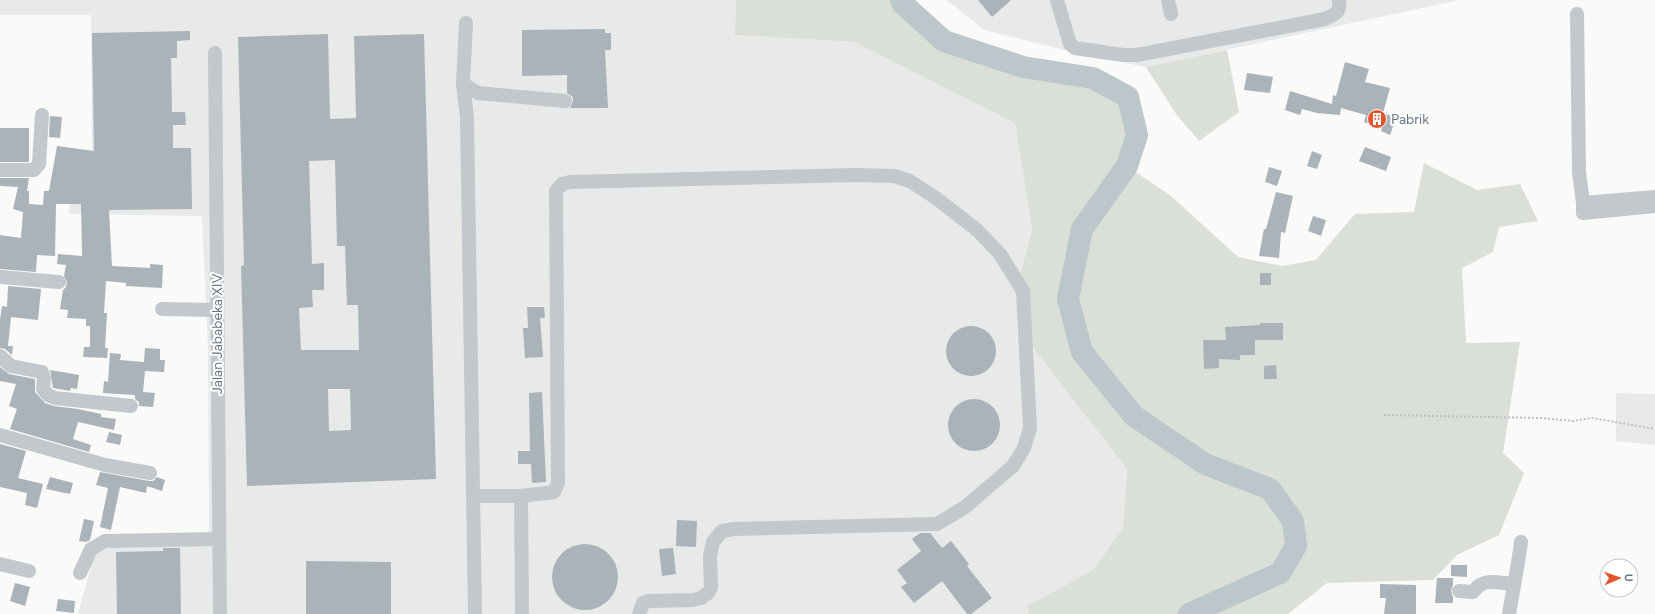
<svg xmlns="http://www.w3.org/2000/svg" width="1655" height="614" font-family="Figtree,sans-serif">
<rect width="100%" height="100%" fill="#fafaf8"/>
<g fill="#e8e9e9">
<path d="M0,0H736L735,35L854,42L1015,123L1032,230L1016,291L1030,344L1127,469L1123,528L1093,570L1027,606L1029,614H78L96,548L209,543L208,347L202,216L69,214L72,177L92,175L91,15H0Z"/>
<path d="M947,0H1460L1146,67L1068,51L984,30Z"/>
<path d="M1616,393L1655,394V445L1616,441Z"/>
</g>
<g fill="#dadfd7">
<path d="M736,0H901L903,4L945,41L1023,67L1093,78L1128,97L1137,135L1127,166L1171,196L1238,257L1282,266L1316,260L1355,214L1414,212L1424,163L1477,190L1520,184L1538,221L1499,227L1493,252L1462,268L1466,343L1520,342L1503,453L1524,473L1499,535L1457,555L1433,580L1327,583L1288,614H1029L1027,606L1093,570L1123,528L1127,469L1030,344L1016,291L1032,230L1015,123L854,42L735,35Z"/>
<path d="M1227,50L1239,112L1199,141L1176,114L1146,67Z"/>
</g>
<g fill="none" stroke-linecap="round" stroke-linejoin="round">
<path stroke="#bbc7cb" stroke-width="22" d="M901,0L903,4L944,41L1023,67L1093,78L1128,97L1137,135L1127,166L1082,229L1068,299L1082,352L1134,416L1205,464L1270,489L1293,521L1296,546L1280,573L1189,614"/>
</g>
<g fill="#aab3b9" fill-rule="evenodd">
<path d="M978,0H1011L992,17Z"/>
<path d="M605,29V33H611V50H605L608,108H570L573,101V97L567,93V75L522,76V30Z"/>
<path d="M190,31V40L177,41V58H171L172,112H185L186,125H173V148H191L192,209L109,210L112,266L150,268V264L163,265L162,288L126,286V283L106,281L104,313H107L105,348H108L107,358L83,357L84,347H90V326H86V319L67,318L68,310L60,309L63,290L66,287L67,282L64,276L66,265L57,264L58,254L82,256L81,204H56L55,256L37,255L36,272L0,269V235L21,238L23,212L13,209L18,187L0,186V178H29L27,191H29V204L43,205L44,191H49L57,146L94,151L92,33Z"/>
<path d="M328,34L330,119L356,118L354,36L424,34L436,479L247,486L241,266L244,265L238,37ZM335,160L337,246H345L347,305H358L359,350H301L299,308L313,307L312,290H324V263L312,264L309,161ZM328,389H350L351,430L329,431Z"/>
<path d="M1345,62L1369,69L1365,82L1390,88L1383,113L1396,118L1390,135L1381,131L1382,128L1364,122L1366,115L1341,108L1340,115L1317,113L1302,109L1300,115L1285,110L1290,91L1332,104L1333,95L1336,96Z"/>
<path d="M1247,73L1273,77L1270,93L1244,90Z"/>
<path d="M50,116L62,117L60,138L49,137Z"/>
<rect x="0" y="128" width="29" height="34"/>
<path d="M1365,147L1391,157L1386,171L1359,161Z"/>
<path d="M1312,151L1322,155L1317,169L1307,166Z"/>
<path d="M1269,167L1282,171L1277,186L1265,182Z"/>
<path d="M1276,192L1293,196L1285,233L1281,232L1279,258L1259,256L1264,229H1266Z"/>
<path d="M1313,216L1326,220L1321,236L1308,231Z"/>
<rect x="1260" y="273" width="11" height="12"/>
<path d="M8,286L41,289L38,320L11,317L8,346H13L12,355L5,349L0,348V320L2,306L7,307Z"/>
<path d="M527,307H544L545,318H540L543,357L525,358L523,328H528Z"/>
<path d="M1260,323H1283V340H1255V355H1240V360L1219,359V368L1204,369L1203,340H1226L1225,327L1260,325Z"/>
<circle cx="971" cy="351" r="25"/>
<path d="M145,348L160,349V360H165L164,372L145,371L143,392L155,393L153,407L139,406V402L135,399V395L103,393L104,381L108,382L110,353L121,354L120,360L144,362Z"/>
<path d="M1276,365L1277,379H1264V366Z"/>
<path d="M0,367L9,374L35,379V392L45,403L54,406L78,409L101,414V417L116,419L114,430L78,422L73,439L91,445L89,452L10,429L17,409L9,406L16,384L0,381Z"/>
<path d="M50,370L79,375L77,389L71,388L70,391L53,388Z"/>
<path d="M542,392L546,482L532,483L531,464H518V451H530L529,393Z"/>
<circle cx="974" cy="425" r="26"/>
<path d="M109,432L122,435L120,445L106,442Z"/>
<path d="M0,444L26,451L18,478L43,484L37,508L25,505L27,493L0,487Z"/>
<path d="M100,472L149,481H153L157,477L165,480L162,491L147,486L146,493L120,487L111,530L100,527L108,488L96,485Z"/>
<path d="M50,477L73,483L70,494L46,489Z"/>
<path d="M84,519L94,521L90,540L86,542L79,541Z"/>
<path d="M677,520L697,521L696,547L676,546Z"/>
<path d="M920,533H930L942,548L951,541L969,564L967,566L992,598L971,614H967L942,581L914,603L901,587L907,583L897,570L921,551L912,539Z"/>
<circle cx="585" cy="577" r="33"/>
<path d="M163,548H180L181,614H117L116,552L163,551Z"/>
<path d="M673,548L676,574L662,576L659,549Z"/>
<path d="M306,561L391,562V614H306Z"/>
<path d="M1451,565H1467V577L1451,576Z"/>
<path d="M1437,578H1453V585L1451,591L1453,597V603H1435Z"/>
<path d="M15,583L30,587L25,606L10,601Z"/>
<path d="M1380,584L1416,585V614H1384L1386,598H1380Z"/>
<path d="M58,599L75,601L74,613L56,611Z"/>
</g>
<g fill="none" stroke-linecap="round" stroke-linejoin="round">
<path stroke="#bbbfc2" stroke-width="2" stroke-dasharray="2 2" stroke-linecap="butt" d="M1384,415L1541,418L1573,421L1592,418L1655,429"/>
<g stroke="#c3c8cc" stroke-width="14">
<path d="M1057,0L1070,44L1075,48L1123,55H1137L1325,19C1336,14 1341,12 1339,0"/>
<path d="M1168,0L1171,14"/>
<path d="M1577,14L1579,172L1583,203"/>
<path d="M466,23L463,84L467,117L475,614"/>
<path d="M215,53L220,614"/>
<path d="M463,84L478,93L565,101"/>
<path d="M0,170H34L39,164L42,115"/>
<path d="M1655,197L1583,203V213L1655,206"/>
<path d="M0,277L59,282"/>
<path d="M162,309L217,310"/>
<path d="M0,356L11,366L42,372L44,379L43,389L48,395L55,398L131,406"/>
<path d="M0,435L105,465L150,473"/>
<path d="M473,496H521L554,492L558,483L556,191L562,184L570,182L856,175L894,176L910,181L936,198L977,230L1000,254L1023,291L1030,428L1024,448L1013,466L965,507L937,524L734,529L722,531L713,542L710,556L711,588L708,593L701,598L693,600L649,601L643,603L639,614"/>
<path d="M521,496L522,614"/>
<path d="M0,564L29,571"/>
<path d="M80,573L91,549L105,541L219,539"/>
<path d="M1459,591L1473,592C1484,577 1497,583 1514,584"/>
<path d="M1509,614C1513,590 1518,566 1521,542"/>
</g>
</g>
<defs>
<g id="building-disc" transform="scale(1)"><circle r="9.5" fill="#e4572e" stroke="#fff"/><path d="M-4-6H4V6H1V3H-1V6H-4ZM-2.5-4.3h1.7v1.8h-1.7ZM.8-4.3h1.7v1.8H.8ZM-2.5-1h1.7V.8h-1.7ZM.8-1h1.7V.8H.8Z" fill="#fff"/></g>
</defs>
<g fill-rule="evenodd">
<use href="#building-disc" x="1377" y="119"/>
</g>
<g text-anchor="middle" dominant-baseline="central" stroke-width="4" stroke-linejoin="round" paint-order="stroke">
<g font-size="14" fill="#657683" stroke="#fff" text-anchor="start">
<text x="1391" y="119">Pabrik</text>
</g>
<g font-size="14" fill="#657683" stroke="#fff">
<text transform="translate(217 334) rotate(-90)">Jalan Jababeka XIV</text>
</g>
</g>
<g transform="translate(1619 578) rotate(88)"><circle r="19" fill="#ffffff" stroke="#c1c8cd"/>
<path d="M0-3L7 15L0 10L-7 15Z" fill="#e4572e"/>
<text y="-6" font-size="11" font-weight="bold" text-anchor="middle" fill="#657683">U</text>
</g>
</svg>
